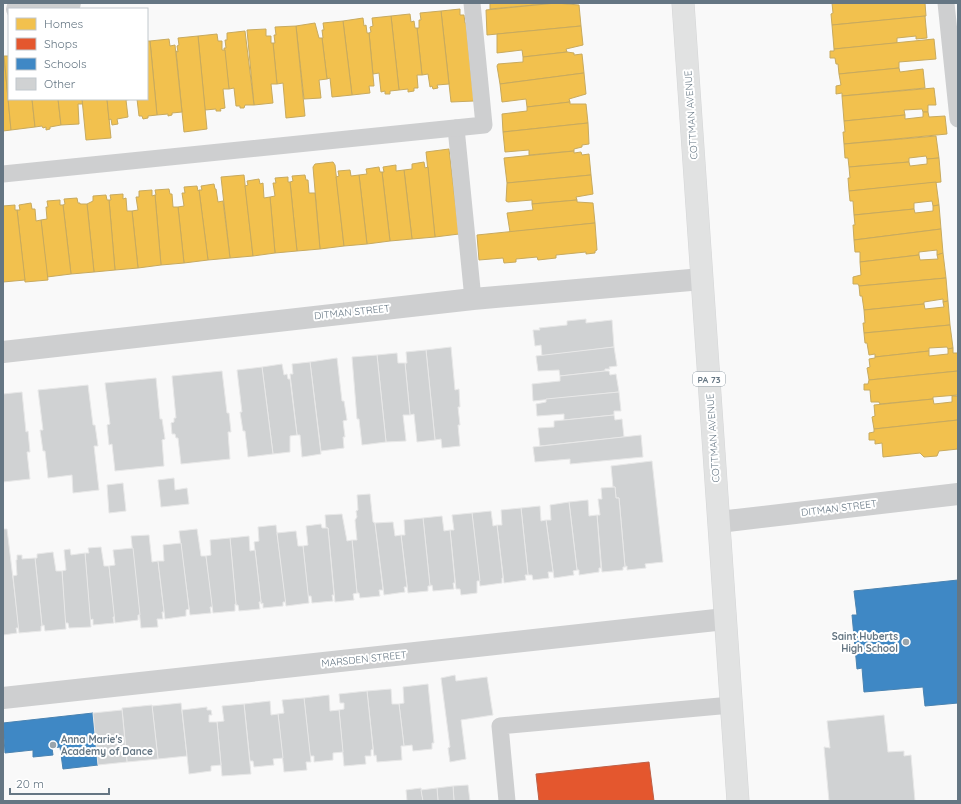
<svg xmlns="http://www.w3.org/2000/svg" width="961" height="804" font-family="Quicksand,sans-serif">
<rect width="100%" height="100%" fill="#f9f9f9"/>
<g fill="#f2c14e" stroke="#c8aa5e">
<path d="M490,3H556L490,9Z"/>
<path d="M556,3L579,5L581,26L487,35L486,10Z"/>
<path d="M832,3H925L926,16L832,25L831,14L833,13Z"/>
<path d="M460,9V15H464L465,23H466L474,101L451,102L441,11Z"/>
<path d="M441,11L449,84L437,85L438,88L433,89L432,86L430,87L428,74L422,75L417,28H419V20H421L420,13Z"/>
<path d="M410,14L411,22L414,21L415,28H417L422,75H417L418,88H414V91L408,92V89L399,90L391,16Z"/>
<path d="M391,16L399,90L390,91V94H385V91L381,92L379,73L373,74L369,33L371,32L370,27L373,26L372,18Z"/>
<path d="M925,16L927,38L916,39V36L897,38V43L834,49L832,25Z"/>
<path d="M363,18L364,26L366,25L367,33H369L374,86H369L370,93L352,95L343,21Z"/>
<path d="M343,21L352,95L332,97L330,78L327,79L322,38H323L322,30H324L323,23Z"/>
<path d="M315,23L319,38H322L327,79L319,80L321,98L304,99L296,26Z"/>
<path d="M296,26L305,116L286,118L283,83L277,84L273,43H275L274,35H276L275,27Z"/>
<path d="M581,26L583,45L566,49L567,52L523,57L522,50L497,53V34Z"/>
<path d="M266,29V36H271V43H273L277,84H271L273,103L254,105L247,30Z"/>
<path d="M245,31L254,105H245L244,108H240V106H236L234,88L229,89L224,48H226L225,40H227V33Z"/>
<path d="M217,34L218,41H222V50H225L229,89H223L225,108L220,109L221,111H216V109L205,110L198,36Z"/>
<path d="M198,36L207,129L184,132L176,51L178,52L177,46L179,45L178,38Z"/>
<path d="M169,39L170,46L175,45L182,112L172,113V115L168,116V114L157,115L150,41Z"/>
<path d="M934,39L936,59L899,62V68L839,74L838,64H836L835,58H830V51H834V49Z"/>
<path d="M147,41H150L157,115L148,116V118L143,119L142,116H139L137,99H147Z"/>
<path d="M567,52L574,53V55L582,54L584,73L500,84L497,66L498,64L523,62V57Z"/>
<path d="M4,56L11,130L3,131V57Z"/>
<path d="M4,56H9V99H32L35,127L11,130Z"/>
<path d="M899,68L900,72L923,69L925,88L842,96V93L836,94V86L841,85L839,74Z"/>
<path d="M584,73L586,94L569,99L570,102L527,107L526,99L502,102L500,84Z"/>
<path d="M934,88L936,105H928V112H923L922,109L904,110L905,115L844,121L842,96Z"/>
<path d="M32,99H58L61,125L50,127V129L46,130V127L43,128L42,126L35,127Z"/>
<path d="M58,99H82L83,104H78L79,124L61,125Z"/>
<path d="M82,99H107L111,138L86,140Z"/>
<path d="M107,99H132L126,100L128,117L117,119L118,124L112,125L111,119L109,120Z"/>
<path d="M570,102V104H586L588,123L503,132L502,114L527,111V107Z"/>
<path d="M923,112H928L929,117L945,116L947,134L844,144L843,132H845L844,121L905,115V119L923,117Z"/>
<path d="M588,123L589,144L582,145V147L574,149V151L529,155V150L505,152L503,132Z"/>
<path d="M936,136L939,158L927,159L926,156L909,158V162L849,167L848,158H845L844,144Z"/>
<path d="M449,149L459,234L435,237L426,152Z"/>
<path d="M574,151V153L581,152L582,155L589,154L591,175L507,183L504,158Z"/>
<path d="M939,158L941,182L849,191L848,178H850L849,167L909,162L910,166L927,164V159Z"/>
<path d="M333,162L335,165L344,246L320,249L313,167L315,164Z"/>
<path d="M424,162L425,168L428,167L435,237L412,239L404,170L412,169V164Z"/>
<path d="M396,165V171L404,170L412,239L390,241L382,172H384L383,167Z"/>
<path d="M379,167L380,172H382L390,241L367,244L359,175L367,174L366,169Z"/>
<path d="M350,170L351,176L359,175L367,244L344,246L336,177L339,176L338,171Z"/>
<path d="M244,175L253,256L230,258L221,177Z"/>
<path d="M305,175L306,180H308L309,193H315L320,249L297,251L290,182L293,181L292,176Z"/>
<path d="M591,175L593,194L576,197L577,200L532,204V200L508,202L506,201L507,183Z"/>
<path d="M288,177V182H290L297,251L275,253L270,197L275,196L273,183H276L275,178Z"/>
<path d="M259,179L260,184L263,183L264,198L270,197L275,253L253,256L245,186L248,185L247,181Z"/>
<path d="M936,182L939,205L933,206L932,201L914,203V209L854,215L853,201H850L849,191Z"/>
<path d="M214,184L215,189H216L218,202L223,201L230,258L208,260L199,190H202L201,186Z"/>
<path d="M197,186L198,191L199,190L208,260L184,263L178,207L184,206L182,193H185L184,187Z"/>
<path d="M169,189L170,194H172L173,207H178L184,263L161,265L155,195H156L155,190Z"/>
<path d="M152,190V196L155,195L161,265L138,268L132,211L138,210L136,197H139V191Z"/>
<path d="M123,194V199L126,198L127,211H132L138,268L115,270L109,200H111L110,195Z"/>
<path d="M106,195L107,200H109L115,270L94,272L87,204L93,201V196Z"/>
<path d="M77,198L78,203H80V204H87L94,272L71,274L63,205L65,204L64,199Z"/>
<path d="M60,200V205H63L71,274L47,277L41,220L47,219L46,207H48L47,201Z"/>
<path d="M577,200V202L593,203L595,223L510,232L507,213L533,210L532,204Z"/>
<path d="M31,203L32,209H35L36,221L41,220L48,280L25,282L17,210H20L19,205Z"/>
<path d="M15,205V210H17L25,280L3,282V206Z"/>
<path d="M939,205L941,229L854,240L853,225H855L854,215L914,209L915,213L933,211V206Z"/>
<path d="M595,223L597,250L595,251V253L586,254V252L556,255V258L538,260L537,257L516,259V262L504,263L503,258L479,260L477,235Z"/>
<path d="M941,229L943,253L937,255V250L919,252V255L860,262V252H855L854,240Z"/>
<path d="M943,253L946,278L859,286L858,284H853V277L861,275L860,262L919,255L920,260L938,259L937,255Z"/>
<path d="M946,278L948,301L943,302V299L924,302V304L864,310L862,296H860L859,286Z"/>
<path d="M948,301L950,325L864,333L863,323H865L864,310L924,304L925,309L944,307L943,302Z"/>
<path d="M950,325L953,348L948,349L947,347L929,348V351L875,357V354L869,355L867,343H865L864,333Z"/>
<path d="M953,348V353H958V371L869,380L867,368L870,367L869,359L875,358V357L929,351V356L948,354V349Z"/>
<path d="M958,371V395L933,397V399L880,404L879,402H871L870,390H864V384H868L869,380Z"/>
<path d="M952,396H958V420L874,429L872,417L875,416L874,405L933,399L934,404L952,402Z"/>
<path d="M958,420V449L939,451L937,456L924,457L920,453L883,457L882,443L875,444V440H869V433L874,432V429Z"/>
</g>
<path fill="#e4572e" stroke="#be6048" d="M649,762L654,801H539L536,774Z"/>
<g fill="#3f88c5" stroke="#4a83b1">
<path d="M958,580V703L925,706L923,687L864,692L862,668L857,669L852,615H857L854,591Z"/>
<path d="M93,713L98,765L63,769L60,747L52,748L53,755L33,757V750L5,753L3,723Z"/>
</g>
<g fill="#d0d2d3" stroke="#e8e8e8">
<path d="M586,319V323L612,320L614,347L542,356L541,345L535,346L533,330H540L539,328L567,325V321Z"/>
<path d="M451,347L455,390L459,389L460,407H458L460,425H458L460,446L442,448L441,439L435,440L426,350Z"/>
<path d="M614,347L617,366L609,367L610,369H605V371L560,376L559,370L538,371L536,356Z"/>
<path d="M426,350L435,440L417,442L414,414L410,415L405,363H407L406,352Z"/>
<path d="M397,353L398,363H405L410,415H403L406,441L386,442L377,355Z"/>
<path d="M377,355L386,442L362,445L359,419H357L352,357Z"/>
<path d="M337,358L342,401H344L347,420L343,421L345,437H343L344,448L321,451L310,362Z"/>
<path d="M310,362L321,454L302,457L300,435H297L290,374H293L292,364Z"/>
<path d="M282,364L284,375L287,374L288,379H290L297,435L290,436V452L273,454L262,367Z"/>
<path d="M262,367L273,454L248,457L245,431H243L240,412H242L237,370Z"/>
<path d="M222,371L227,413H229L231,432H228L230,459L181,464L178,438H176L175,434H172L171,423L174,422V418H176L172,376Z"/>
<path d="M605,371H609L610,375L616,374L619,392L533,401L532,384L560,381V376Z"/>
<path d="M156,378L160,419H162L165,439L162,440L164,466L115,471L112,444L109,445L107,425L110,424L105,383Z"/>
<path d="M88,385L93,425H95L98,446H94L99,490L73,493L72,475L48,478L45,451H43L40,430H43L38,390Z"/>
<path d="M22,392L26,432L28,431L30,452H27L30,479L3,482V394Z"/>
<path d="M619,392L621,411H614V415L564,420V414L537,416L536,404L546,402V399Z"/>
<path d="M614,415L615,420L622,419L624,437L540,446L538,428L554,427V421Z"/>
<path d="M641,435L643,457L570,464V459L535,462L533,447Z"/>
<path d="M652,461L663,562L645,564L646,568L627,570V566L625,567L619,498H616L615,487H613L611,466Z"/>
<path d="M174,478L175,490L187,488L189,504L161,507L158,480Z"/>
<path d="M123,483L126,511L109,513L107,485Z"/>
<path d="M615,487L616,498H619L625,567H623V570L602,572L597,515H600L598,499H602L601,488Z"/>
<path d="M370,494L373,522L375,523L383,590H379L380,596L360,598L359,593H357L352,540H357L355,520L357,517L356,511L358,510L357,495Z"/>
<path d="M588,500L589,516L597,515L601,568H599V572L579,575V570H577L569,502Z"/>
<path d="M569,502L577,570L573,571L574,575L554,578L546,520H551L550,505Z"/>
<path d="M540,506L541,521L546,520L553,572H548L549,578L533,580L532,575H528L521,508Z"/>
<path d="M521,508L528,575H525L526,580L504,583L497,525H502L501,510Z"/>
<path d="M491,511L493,526L497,525L503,578H502V583L480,586L472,513Z"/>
<path d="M472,513L480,581H477V593L461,595L460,589H456L450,530H454L452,515Z"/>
<path d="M342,514L347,541L352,540L357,593L353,594L354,600L335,602L328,528H326L325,515Z"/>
<path d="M442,516L444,531L450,530L455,583H453L454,589L433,591L432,585L430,586L423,518Z"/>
<path d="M423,518L430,586H428V591L408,593L401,535H405L404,520Z"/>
<path d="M393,522L395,536L401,535L407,587H404L405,592L384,595L375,523Z"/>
<path d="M321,524L322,528H328L334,595H332L333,601L312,603L311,596H308L303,546L308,545L306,526Z"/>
<path d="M276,525L286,602H283V606L263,608V603L261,604V602L254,542L259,541L258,527Z"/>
<path d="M3,529H7L19,628H16L17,633L3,635Z"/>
<path d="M197,529L201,556H206L213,607H210L211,613L190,615L179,531Z"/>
<path d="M296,531L298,546H303L309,603L286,606L277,533Z"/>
<path d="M149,535L152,562L158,561L164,612H162L163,619H157L158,627L141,628L131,536Z"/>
<path d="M249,536L250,551L255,550L261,602H259L260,609L239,611L238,605H236L230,538Z"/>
<path d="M230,538L236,604H235V611L213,613L206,556L211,555L210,540Z"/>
<path d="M181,543L189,609L186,610V616L165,619L158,561H164L163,545Z"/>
<path d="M101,547L104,566H109L115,617H113L114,623L93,625V619L90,620L85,553H89L88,548Z"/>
<path d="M133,548L140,615H138V620L115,623L109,566L115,565L113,550Z"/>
<path d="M70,549L71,555L85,553L91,627L69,628L68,623H65L62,571L66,570L64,550Z"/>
<path d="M53,552L56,571H62L66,629L45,631L44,625L42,626L35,558H37V554Z"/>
<path d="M17,555H22V559L35,558L42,626H41V631L19,633L13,576L17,575L16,560H17Z"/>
<path d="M455,675L456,681L487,677L493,715L461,720L466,759L450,762L448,748L450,747L441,678Z"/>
<path d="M428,684L434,743H432V749L413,751L412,745L404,746L399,704L404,703L403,687Z"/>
<path d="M391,689L392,704H399L404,746H401L402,760L377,762L376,755L374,756L367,691Z"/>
<path d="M367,691L373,749L371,750V756H365L366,764L344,766L339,710L344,709V703H340L339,694Z"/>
<path d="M329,695L330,711L339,710L343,752L333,753V760L314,762V756H310L304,698Z"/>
<path d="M304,698L311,762H306L307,770L284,772L278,714L284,713L282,700Z"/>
<path d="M270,701L271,715L278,714L283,758L273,759L274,765L254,767L253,761H250L244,704Z"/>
<path d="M181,703L187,756L158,759L152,706Z"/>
<path d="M244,704L251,774L222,776L217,722L224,721L222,706Z"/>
<path d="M152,705L158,759L127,762L122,708Z"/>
<path d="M207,707V710H211L212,715H209V722H217L221,765L211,766V771L189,774L182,710Z"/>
<path d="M122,710L127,762L98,765L93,713Z"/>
<path d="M884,715L888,752L904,751V756L911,755L915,801H829L824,747L830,748L827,721Z"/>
<path d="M468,785L470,801H454L453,786Z"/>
<path d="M453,786L454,801H438L437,788Z"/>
<path d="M421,788L423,801H407L406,790Z"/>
<path d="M437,788L438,801H423L421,790Z"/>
</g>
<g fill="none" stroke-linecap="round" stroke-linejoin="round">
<g stroke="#d5d6d7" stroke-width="23">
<path id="primary" d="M683,3L738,801"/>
</g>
<g stroke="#cecfd0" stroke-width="17">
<path d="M946,3L958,119"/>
<path d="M456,128L473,299"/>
<path d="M3,174L484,125L472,3"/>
<path d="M507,801L500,726L731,705"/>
</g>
<g stroke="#cecfd0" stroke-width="22">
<path d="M17,9L70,3"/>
<path d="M3,352L473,299L702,279"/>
<path d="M719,522L958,494"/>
<path d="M3,698L725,619"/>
</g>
<use href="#primary" stroke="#e1e2e2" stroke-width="22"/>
</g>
<g fill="#99a4ac" stroke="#fff" stroke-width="1.5">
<circle cx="906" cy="642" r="4"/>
<circle cx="53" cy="745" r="4"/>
</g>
<g text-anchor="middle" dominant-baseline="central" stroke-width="4" stroke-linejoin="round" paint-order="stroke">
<rect fill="#fff" stroke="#939fa8" stroke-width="1" x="693" y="372" width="32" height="14" rx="3"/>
<g font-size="9" font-weight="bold" fill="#657683">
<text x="709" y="379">PA 73</text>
</g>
<g font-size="10" fill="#657683" stroke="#fff">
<text transform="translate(691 115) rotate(-94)">COTTMAN AVENUE</text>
<text transform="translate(352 312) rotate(-6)">DITMAN STREET</text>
<text transform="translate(713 438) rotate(-94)">COTTMAN AVENUE</text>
<text transform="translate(839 508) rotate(-7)">DITMAN STREET</text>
<text transform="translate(364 659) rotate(-6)">MARSDEN STREET</text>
</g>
<g font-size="10" font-weight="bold" fill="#657683" stroke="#fff" text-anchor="end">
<text x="898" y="636">Saint Huberts<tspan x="898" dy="12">High School</tspan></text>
<text x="61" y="739" text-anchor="start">Anna Marie's<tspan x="61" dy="12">Academy of Dance</tspan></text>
</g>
</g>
<rect width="961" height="804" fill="none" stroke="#657683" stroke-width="8"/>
<rect x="8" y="8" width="140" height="92" fill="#ffffff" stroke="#c1c8cd"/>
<rect x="16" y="18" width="20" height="12" fill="#f2c14e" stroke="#c1c8cd"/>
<text x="44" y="28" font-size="12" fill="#657683">Homes</text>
<rect x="16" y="38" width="20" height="12" fill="#e4572e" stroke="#c1c8cd"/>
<text x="44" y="48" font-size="12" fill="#657683">Shops</text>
<rect x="16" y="58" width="20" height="12" fill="#3f88c5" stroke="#c1c8cd"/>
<text x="44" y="68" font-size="12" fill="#657683">Schools</text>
<rect x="16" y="78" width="20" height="12" fill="#d0d2d3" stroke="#c1c8cd"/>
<text x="44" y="88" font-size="12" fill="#657683">Other</text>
<path d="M10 788v6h99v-6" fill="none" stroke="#657683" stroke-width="2"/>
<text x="16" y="788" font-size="12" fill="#657683" stroke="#ffffff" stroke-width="3" paint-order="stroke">20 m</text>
</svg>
